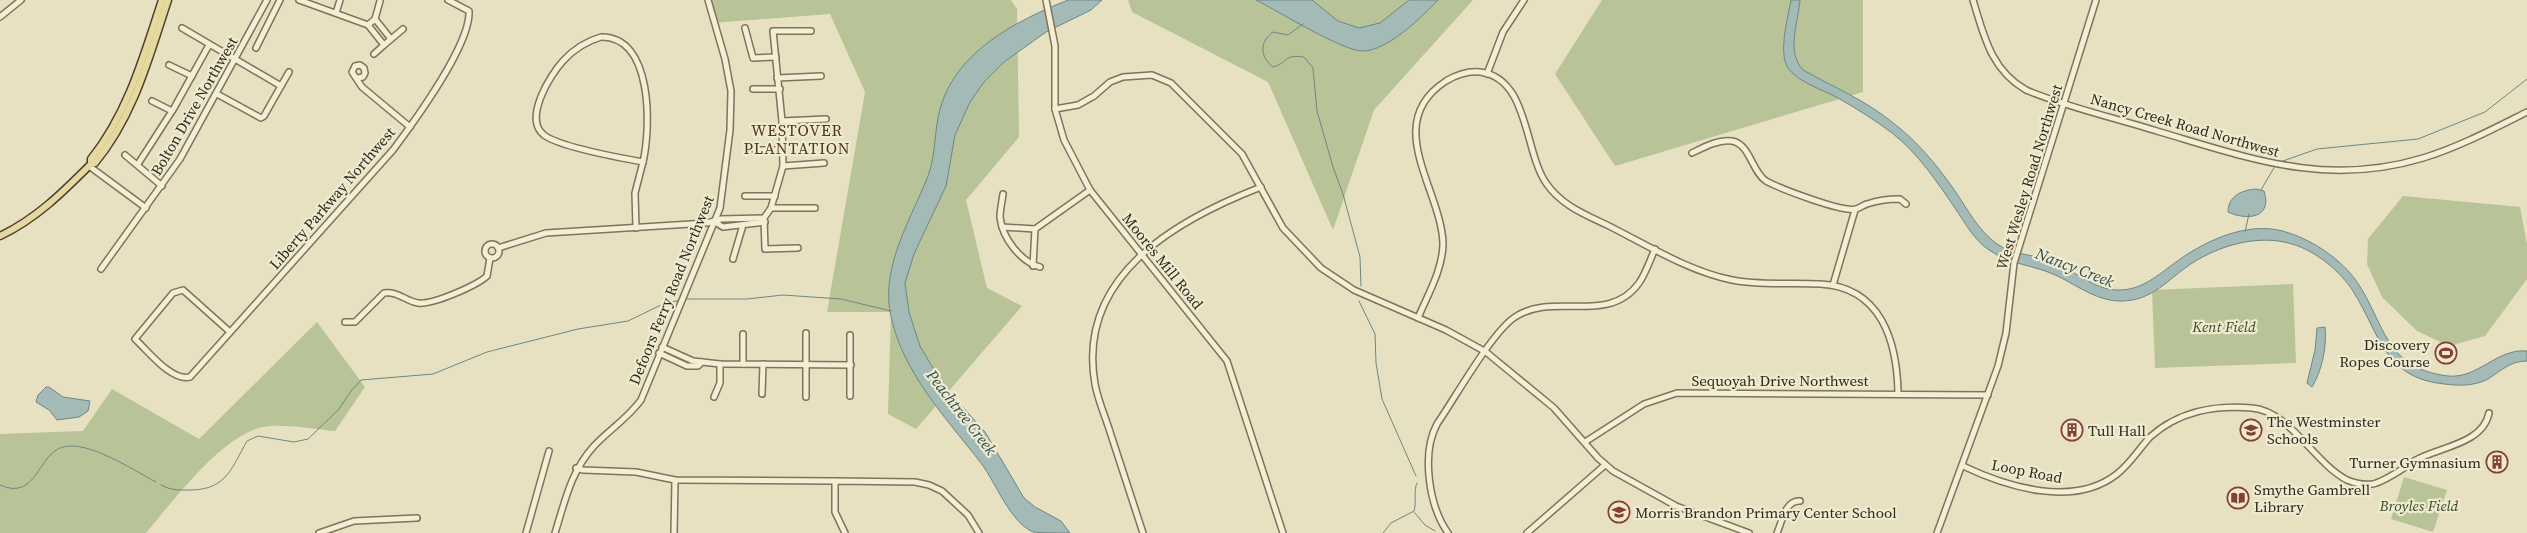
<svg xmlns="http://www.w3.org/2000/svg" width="2527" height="533" font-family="'Source Serif 4',serif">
<rect width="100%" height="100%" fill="#e7e1c2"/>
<g fill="#b8c398">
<path d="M707,0H1011L1017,9L1019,137L966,200L987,288L1022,306L916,429L888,414L891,312H827L865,92L830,14L712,23Z"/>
<path d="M1128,0H1473L1374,110L1333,230L1268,82L1132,12Z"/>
<path d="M1602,0H1863V92L1615,166L1555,74Z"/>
<path d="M2403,196L2520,207L2527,244V279L2485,336L2449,346L2417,331L2382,297L2367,264L2368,239Z"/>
<path d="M2293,284L2296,363L2155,368L2152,290Z"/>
<path d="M317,322L365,387L335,431C315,429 280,423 263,427C222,435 173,501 146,533H0V434L83,431L112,389L199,439Z"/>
<path d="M2404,477L2447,490L2433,532L2391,519Z"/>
</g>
<g fill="#a4bab7" stroke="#6d8784">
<path d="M1068,0H1102L1091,10L1046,32L1004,62L984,82L970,102L955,135L946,186L914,254L905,283L909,312L920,346L943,385L985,432L1024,498L1035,507L1061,521L1070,533C1060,533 1042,533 1033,532C1010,522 996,483 981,463C946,418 901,371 890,312C882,264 911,219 928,176C936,155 934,131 940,109C956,51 1016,21 1068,0Z"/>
<path d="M1256,0H1312L1338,21L1359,28L1380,23L1409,0H1438C1422,17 1387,51 1363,51C1344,52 1278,11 1256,0Z"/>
<path d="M1791,0H1800C1798,23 1786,52 1803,70C1833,87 1865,100 1892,122C1917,141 1937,165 1955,191C1968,210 1978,230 1997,244C2014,256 2037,254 2056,263C2076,272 2094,289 2117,290C2141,291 2158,275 2176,262C2206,240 2251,219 2289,233C2314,241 2342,260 2357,282C2386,325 2384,368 2448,376C2478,379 2497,348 2527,351V361C2510,361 2501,371 2488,379C2475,386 2459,386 2444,384C2384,378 2380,334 2353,291C2340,271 2316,251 2292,244C2256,233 2214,247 2185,268C2164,284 2149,301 2121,301C2095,301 2076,284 2053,274C2032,265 2009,264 1989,250C1974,240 1965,223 1955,208C1937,182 1918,153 1892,133C1875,120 1857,109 1838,98C1822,89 1799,83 1788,68C1778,53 1788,17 1791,0Z"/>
<path d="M2256,189L2264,191C2273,218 2247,221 2228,212C2228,196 2242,190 2256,189Z"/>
<path d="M2325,327C2327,346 2322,371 2312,387L2307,383L2315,350L2317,328Z"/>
<path d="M46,387H49L63,397L90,401L88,411L79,417L57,420L49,410L36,402L38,395Z"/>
</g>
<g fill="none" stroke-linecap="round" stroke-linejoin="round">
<g stroke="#6d8784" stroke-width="1">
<path d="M1303,24L1288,35L1273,32C1259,42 1260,57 1273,67C1288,63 1283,54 1304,57L1313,68L1317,111L1333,167L1343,194L1360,257L1361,286"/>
<path d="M2280,162L2317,149L2418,139L2485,112L2527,79"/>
<path d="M2261,190L2275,166"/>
<path d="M2245,232L2249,214"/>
<path d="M684,299H747L783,295L841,299L891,311"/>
<path d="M1359,301L1375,334L1376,363L1382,399L1416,476"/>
<path d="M0,485C37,502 38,453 63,447C88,440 133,470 156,482"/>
<path d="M161,485C172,491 181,490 192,490C227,489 232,467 247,441L258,436L294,442L308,439L339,409L351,391L361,380L433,374L487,352L578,329L628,321L661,305L680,300"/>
<path d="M1414,512L1425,525L1435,531"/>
<path d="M1383,533L1391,523L1414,511C1417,502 1413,491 1417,483"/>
</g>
<g stroke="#7e735c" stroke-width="8">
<g id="minor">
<path d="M299,0L368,25L384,45L374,54"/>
<path d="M1046,0L1055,46V109L1064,140L1090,190L1227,361L1283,533"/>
<path d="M1973,0C1984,36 1991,70 2026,90C2069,108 2116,118 2160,132C2252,159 2327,187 2423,158C2459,147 2493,129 2527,112"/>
<path d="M336,13L340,0"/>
<path d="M0,17L21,0"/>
<path d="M375,19L380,1"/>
<path d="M368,25L375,19L391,39"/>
<path d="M182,28L281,86L264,116L261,118L217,94"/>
<path d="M745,28L753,58L776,57"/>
<path d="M601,37C653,36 651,127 643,162C621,158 559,147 544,135C523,119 550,75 563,61C573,50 587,41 601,37Z"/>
<path d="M384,45L403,29"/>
<path d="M256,48L280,0"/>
<path d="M169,65L192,76"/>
<path d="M1487,74L1503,32L1524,0"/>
<path d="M358,78L363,77L365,73L364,68L360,65L355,66L352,72L362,87L410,127"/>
<path d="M777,78L821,76"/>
<path d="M281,86L289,72"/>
<path d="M753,89H780"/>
<path d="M152,101L172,111"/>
<path d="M1055,109L1078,105L1094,96L1110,82L1123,77L1152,75L1171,83L1242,154L1283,228L1321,268L1354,290L1446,330L1486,352L1554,408L1598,458L1613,471L1676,506L1749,533"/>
<path d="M782,121L826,119"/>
<path d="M755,150H782"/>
<path d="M1692,153C1704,147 1719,139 1732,141C1750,144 1752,172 1766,181C1779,188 1843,213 1856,209C1860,208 1863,205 1867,204C1878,200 1889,199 1900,199L1906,204"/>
<path d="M125,155L162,186"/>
<path d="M138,164L174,108L209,45"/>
<path d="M89,166L146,208"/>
<path d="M783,166L824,163"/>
<path d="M1003,194C1002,202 1000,210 1000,217C1002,238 1021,262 1040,267"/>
<path d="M745,196H775"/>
<path d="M771,208H815"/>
<path d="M715,222L723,227L765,222"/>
<path d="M1002,227L1035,229"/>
<path d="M636,228L635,193L643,162"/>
<circle cx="492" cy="251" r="7"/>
<path d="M498,248L546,233L707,223L721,219L764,218"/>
<path d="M798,248L765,249L764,218L771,208L783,166L782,121L773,31H811"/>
<path d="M733,259L743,225"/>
<path d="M1033,266L1035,229L1090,190"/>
<path d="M101,269L180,159L267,0"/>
<path d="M1833,285L1855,210"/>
<path d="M1418,318C1428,294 1443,269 1443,243C1441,189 1381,123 1446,81C1456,75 1469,71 1480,72C1529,78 1524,151 1546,183C1561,205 1584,214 1607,225C1647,245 1688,271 1732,280C1761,286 1791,282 1820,284C1881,287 1897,341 1898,393"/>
<path d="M345,322H355L384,293C398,291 405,301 418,303C432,305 476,286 487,276L490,258"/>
<path d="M230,332L183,290L173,293L135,339C148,351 172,382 190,377L393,150C414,122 471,44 469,11L448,0"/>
<path d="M662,347L693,361L720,364L851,365"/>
<path d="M659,353L687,366H698L702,362"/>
<path d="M743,364V334"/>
<path d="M762,394L763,364"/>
<path d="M850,396V335"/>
<path d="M714,397L720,383V364"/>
<path d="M806,397V333"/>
<path d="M1585,442L1644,404L1677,393L1988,395"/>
<path d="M1963,466C2007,487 2074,508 2117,474C2130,464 2139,449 2150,437C2179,411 2214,405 2252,408C2290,411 2314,463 2347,480C2354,483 2365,485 2373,484C2388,480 2403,468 2416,460C2439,447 2483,444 2489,413"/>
<path d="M576,468L583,470L636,472L675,480L835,481"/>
<path d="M319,533L354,521L417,518"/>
<path d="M526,533L549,451"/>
<path d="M555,533C565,501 571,471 594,446C609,430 628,418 641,400L720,208L730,130L731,91L725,59L708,0"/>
<path d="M674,533L675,480"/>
<path d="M845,533L835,512V481L915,482L929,485L942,491L968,515L979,533"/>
<path d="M1143,533C1132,500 1122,468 1111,435C1106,418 1098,401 1095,384C1076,276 1176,220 1261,187"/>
<path d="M1448,533C1429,506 1421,454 1437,424C1455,398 1492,332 1515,317C1554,291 1608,326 1639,283C1646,273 1650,260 1655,249"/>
<path d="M1527,533L1605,465"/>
<path d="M1777,533C1782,522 1785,500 1800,501"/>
<path d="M1937,533L1998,366L2006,333L2014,263L2096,0"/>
</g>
</g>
<g stroke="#4d4130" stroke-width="9">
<g id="major">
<path d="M91,164V159C128,113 144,55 162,0"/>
<path d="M0,236C36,219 63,192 91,164L95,163C134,116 149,57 168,0"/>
</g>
</g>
<use href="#minor" stroke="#f3eed4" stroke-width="5"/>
<use href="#major" stroke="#e6d99f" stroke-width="6"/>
</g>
<defs>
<g id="stadium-ring" transform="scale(1.125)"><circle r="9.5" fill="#efebd1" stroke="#853f34" stroke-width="1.5"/><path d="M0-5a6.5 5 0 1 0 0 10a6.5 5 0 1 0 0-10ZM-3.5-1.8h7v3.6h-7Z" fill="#853f34"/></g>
<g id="building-ring" transform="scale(1.125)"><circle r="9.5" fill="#efebd1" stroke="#853f34" stroke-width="1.5"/><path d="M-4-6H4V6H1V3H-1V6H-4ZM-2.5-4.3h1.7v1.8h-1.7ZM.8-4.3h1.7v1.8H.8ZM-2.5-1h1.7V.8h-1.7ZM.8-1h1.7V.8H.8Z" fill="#853f34"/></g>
<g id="school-ring" transform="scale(1.125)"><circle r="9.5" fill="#efebd1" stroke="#853f34" stroke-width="1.5"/><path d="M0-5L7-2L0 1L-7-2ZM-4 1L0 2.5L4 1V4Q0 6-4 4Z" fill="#853f34"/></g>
<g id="library-ring" transform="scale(1.125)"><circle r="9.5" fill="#efebd1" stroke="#853f34" stroke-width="1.5"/><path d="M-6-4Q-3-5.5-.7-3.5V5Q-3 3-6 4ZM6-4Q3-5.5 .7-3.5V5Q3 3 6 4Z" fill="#853f34"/></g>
</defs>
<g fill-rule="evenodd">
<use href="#stadium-ring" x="2446" y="353"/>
<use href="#building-ring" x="2072" y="430"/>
<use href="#school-ring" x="2251" y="430"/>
<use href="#building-ring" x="2497" y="462"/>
<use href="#library-ring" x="2238" y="498"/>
<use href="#school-ring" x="1619" y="512"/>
</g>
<g text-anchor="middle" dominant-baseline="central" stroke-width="4.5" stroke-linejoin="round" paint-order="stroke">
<g font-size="15" fill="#30291e" stroke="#efebd1">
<text transform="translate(194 106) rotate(-60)">Bolton Drive Northwest</text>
<text transform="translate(2185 125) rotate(16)">Nancy Creek Road Northwest</text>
<text transform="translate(2029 177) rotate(-73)">West Wesley Road Northwest</text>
<text transform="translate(332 198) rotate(-49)">Liberty Parkway Northwest</text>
<text transform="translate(1163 261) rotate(51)">Moores Mill Road</text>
<text transform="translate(671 290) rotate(-68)">Defoors Ferry Road Northwest</text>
<text x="1780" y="380">Sequoyah Drive Northwest</text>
<text transform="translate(2027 471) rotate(11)">Loop Road</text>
</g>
<g font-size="15" font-style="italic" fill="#3d4a27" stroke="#efebd1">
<text x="2224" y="326">Kent Field</text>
<text x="2419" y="505">Broyles Field</text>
</g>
<g font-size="15" fill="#30291e" stroke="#efebd1" text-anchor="start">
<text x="2430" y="344" text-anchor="end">Discovery<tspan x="2430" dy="17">Ropes Course</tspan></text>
<text x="2267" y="421">The Westminster<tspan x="2267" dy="17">Schools</tspan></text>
<text x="2088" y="430">Tull Hall</text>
<text x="2481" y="462" text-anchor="end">Turner Gymnasium</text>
<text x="2254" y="489">Smythe Gambrell<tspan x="2254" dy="17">Library</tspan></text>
<text x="1635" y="512">Morris Brandon Primary Center School</text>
</g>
<g font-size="16" letter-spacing="1" fill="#573523" stroke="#efebd1">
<text x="797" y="130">WESTOVER<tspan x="797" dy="18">PLANTATION</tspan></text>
</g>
<g font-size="16" font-style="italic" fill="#2f4c4e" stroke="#efebd1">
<text transform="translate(2075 267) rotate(21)">Nancy Creek</text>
<text transform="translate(962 412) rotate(52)">Peachtree Creek</text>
</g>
</g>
</svg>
